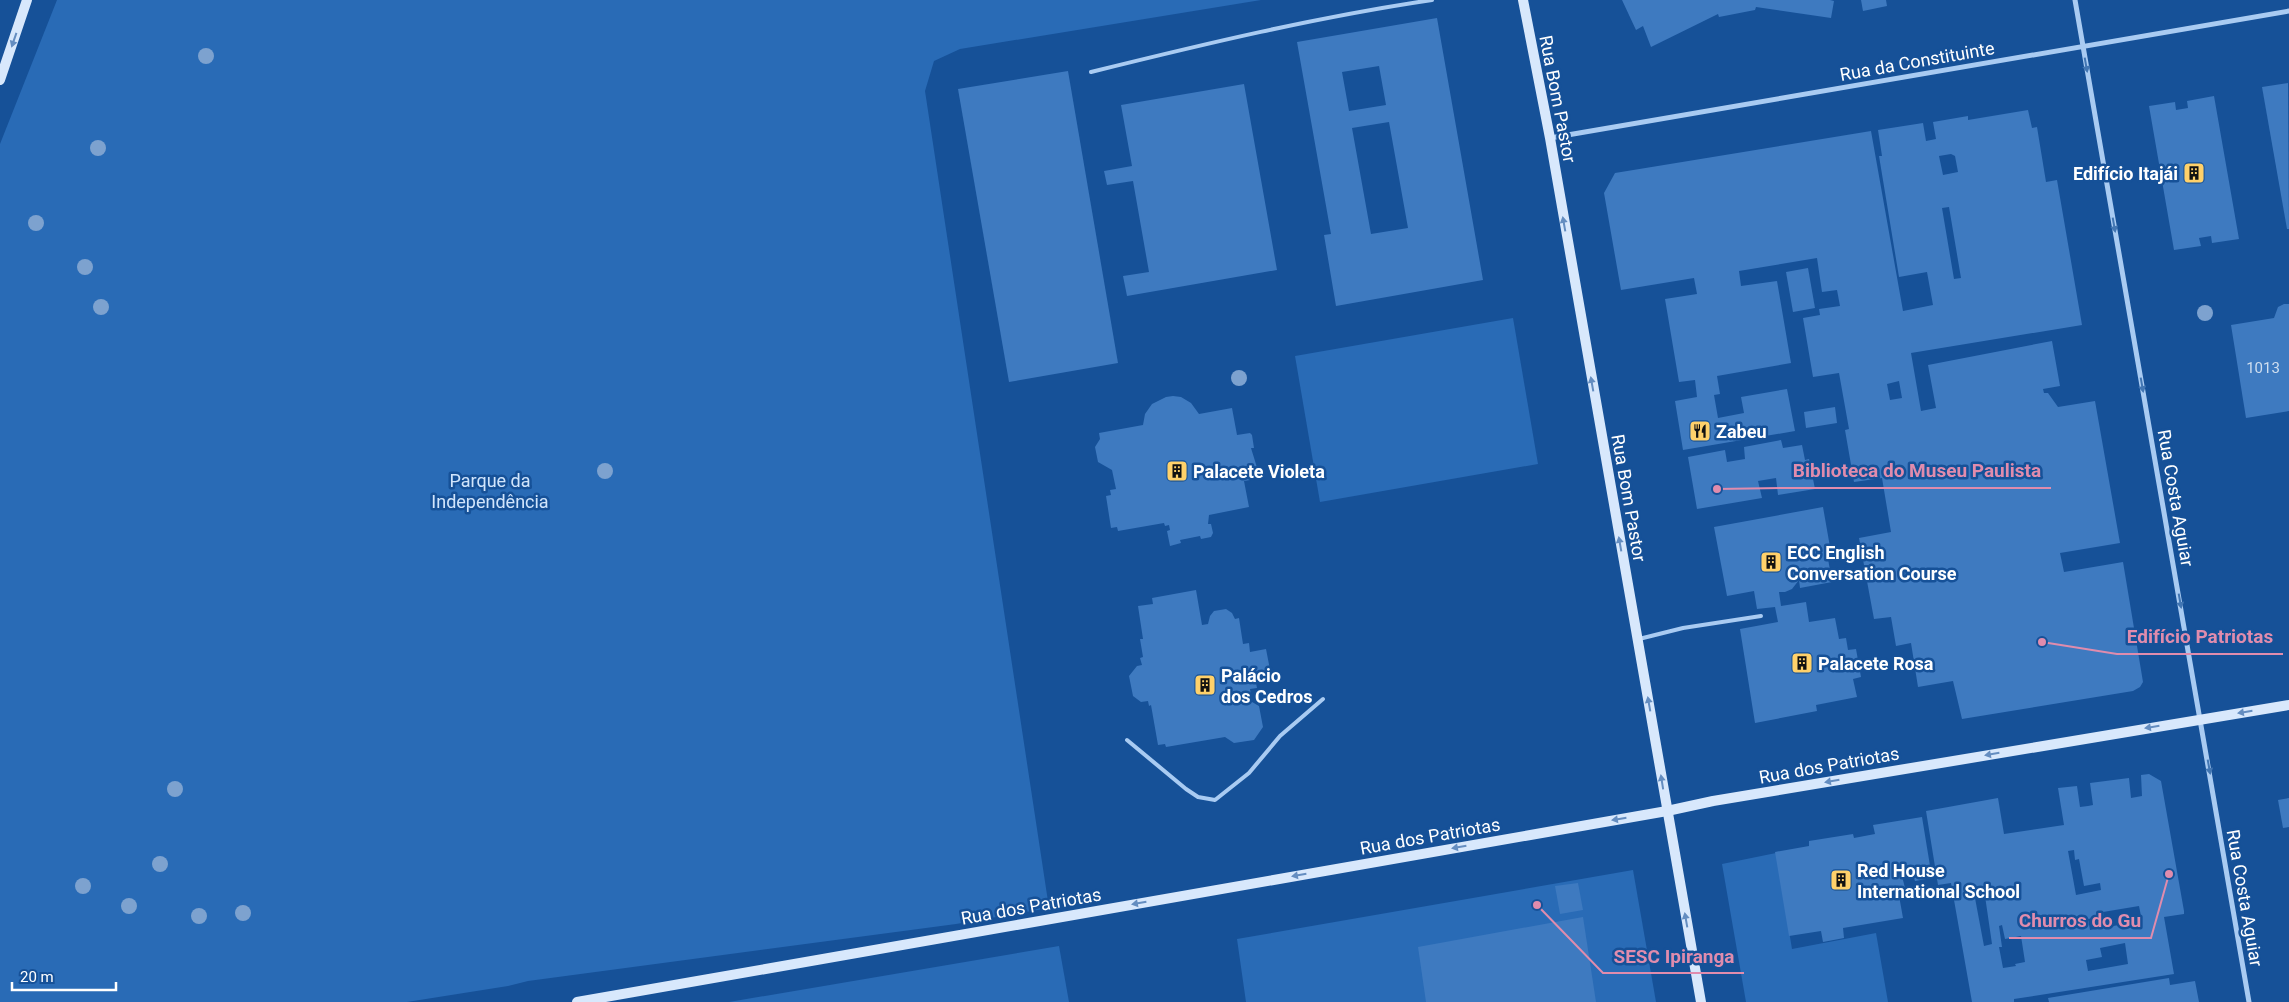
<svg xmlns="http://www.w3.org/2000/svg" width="2289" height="1002" font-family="Roboto,sans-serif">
<rect width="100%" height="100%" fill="#165198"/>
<g fill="#296bb6">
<path d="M57,0H1261L960,49L934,61L925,91L1049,908L956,924L528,981L508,986L407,1002H0V144Z"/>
<path d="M1513,318L1538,464L1320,502L1295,356Z"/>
<path d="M1776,853L1792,949L1876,933L1888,1002H1746L1722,864Z"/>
<path d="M1633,870L1656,1002H1246L1237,939Z"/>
<path d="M1059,946L1069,1002H729Z"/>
</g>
<g fill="#3e7ac0" fill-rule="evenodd">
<path d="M1622,0H1830L1834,1L1831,18L1756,7L1755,10L1719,17L1718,14L1651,47L1643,26L1636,30Z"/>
<path d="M1861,0H1886L1887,6L1863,11Z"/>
<path d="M1437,18L1483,280L1336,306L1324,235L1331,234L1297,42ZM1379,66L1386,105L1349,111L1342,72ZM1389,122L1408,228L1371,234L1352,128Z"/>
<path d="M1068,71L1118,363L1009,382L958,89Z"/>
<path d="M2288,83L2289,229H2287L2262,87Z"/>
<path d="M1244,84L1277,270L1127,296L1123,276L1149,272L1133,181L1107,185L1104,171L1132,166L1121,105Z"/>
<path d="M2214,96L2239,239L2212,243L2211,236L2199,238L2201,246L2174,250L2149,106L2175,102L2176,110L2188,108L2187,101Z"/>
<path d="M2028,110L2032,128L2037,127L2046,182L2057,180L2082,325L1911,353L1921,411L1936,408L1928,365L2052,341L2060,386L2043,389L2044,393H2048L2058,407L2095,401L2120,543L2060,553L2064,572L2123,562L2143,682L2140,687L2133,691L1962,719L1953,681L1918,687L1911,643L1896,646L1891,617L1874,619L1859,538L1891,532L1882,478L1854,482L1845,430L1849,429L1839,373L1813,377L1803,318L1820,315L1819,309L1840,306L1837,290L1822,292L1817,258L1739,271L1741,286L1777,281L1791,363L1717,376L1720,394L1714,395L1718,418L1744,413L1741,397L1787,389L1795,431L1683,450L1675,401L1697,397L1695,380L1679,382L1665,299L1697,294L1694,278L1621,290L1604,193L1615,173L1871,131L1903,311L1933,305L1927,272L1899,277L1879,156H1882L1878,130L1923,123L1926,141L1936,139L1933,122L1968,116V120ZM1951,154L1955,156L1958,172L1943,175L1939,156ZM1949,207L1961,278L1954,279L1942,208ZM1899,381L1902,398L1890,400L1887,384Z"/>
<path d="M1808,268L1815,308L1793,312L1786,272Z"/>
<path d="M2284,304H2289V411L2246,418L2231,325L2274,318L2278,307Z"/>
<path d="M1173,396L1181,397L1191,403L1199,414L1232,408L1237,435L1250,433L1252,435L1254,448H1251L1259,474L1256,479L1244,481L1249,507L1209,515L1208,524H1211L1213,533L1211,537L1201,539L1200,536L1180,540L1181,543L1170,546L1167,531L1170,530L1169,525L1165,526L1164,523L1118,531L1117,527L1111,528L1106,496L1111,495L1110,490L1116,489L1112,470L1098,462L1095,447L1100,439L1099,433L1143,425L1145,414L1152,404L1166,397Z"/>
<path d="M1835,407L1837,423L1806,428L1804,412Z"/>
<path d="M1781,440L1783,448L1802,445L1805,460L1809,459L1815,489L1778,495L1776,478L1758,481L1762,498L1697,509L1688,457L1725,450L1727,462L1745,459L1744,447Z"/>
<path d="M1823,507L1830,547H1826L1832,582L1800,588L1799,580L1792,589L1785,592H1779L1781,606L1806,602L1809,622L1835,618L1839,639L1846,638L1848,650L1856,649L1861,677L1853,679L1857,697L1816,705L1817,711L1755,723L1740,629L1778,622L1775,607L1757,609L1754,591L1727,596L1714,527Z"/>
<path d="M1196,590L1202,625L1208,624L1210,616L1214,611L1226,609L1232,613L1235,619L1239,618L1243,644L1249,643L1250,652L1266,649L1272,680L1256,683L1257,688L1250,689L1252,702L1259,706L1263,727L1254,740L1234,743L1225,737L1166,747L1165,744L1158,745L1151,705L1149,706L1148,701L1141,702L1133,696L1129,676L1137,666L1142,665L1140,658L1143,657L1140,639H1143L1138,606L1153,604L1152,598Z"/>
<path d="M2149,774L2161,781L2184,911V914L2164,917L2174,974L2014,999V1002H1972L1951,883L1938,885L1926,811L1998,798L2004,834L2064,825L2058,788L2077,786L2080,807L2088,806L2093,805L2090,783L2129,778L2131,798L2142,796L2141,775ZM2074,850L2075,860L2079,859L2084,886L2100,883L2101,890L2076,895L2068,851ZM1985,896L1992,944L1984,946L1975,898ZM2139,906L2142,921L2090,930L2088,919L2104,916L2103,912ZM2002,925L2005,939L2021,936L2025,962L2015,964L2016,966L2003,968L1999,947H2002L1999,926ZM2125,943L2128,964L2088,971L2086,960L2102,957L2100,948Z"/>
<path d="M2289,798V827L2283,828L2278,800Z"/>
<path d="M1922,817L1932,878L1915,881L1913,875L1902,876L1905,888L1898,890L1903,918L1843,928L1844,938L1823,942L1821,931L1789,936L1775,852L1809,846V841L1853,834L1854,838L1875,834L1873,825Z"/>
<path d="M1578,883L1583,910L1560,914L1555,886Z"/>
<path d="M1583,917L1596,1002H1426L1418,947Z"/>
<path d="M2169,978L2170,985L2195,981L2199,1002H2049L2048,998Z"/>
</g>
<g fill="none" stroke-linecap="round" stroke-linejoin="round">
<g stroke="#a9cbf2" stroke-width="4">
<path d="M1091,72C1204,44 1317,17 1432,0"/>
<path d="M1639,639L1683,628L1761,616"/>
<path d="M1127,740L1186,789L1198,797L1215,800L1249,773L1280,736L1323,699"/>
</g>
<g stroke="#a9cbf2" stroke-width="5">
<path d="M2075,0L2249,1002"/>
<path d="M1550,138L2289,11"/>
</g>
<g stroke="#d8e8fc" stroke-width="10">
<path d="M1523,0L1550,138L1701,1002"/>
<path d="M0,80L27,0"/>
<path d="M577,1002L1667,811L1713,801L2289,705"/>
</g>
</g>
<g fill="#7da2cf">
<circle cx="206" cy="56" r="8"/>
<circle cx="98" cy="148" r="8"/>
<circle cx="36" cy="223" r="8"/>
<circle cx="85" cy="267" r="8"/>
<circle cx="101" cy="307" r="8"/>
<circle cx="2205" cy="313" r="8"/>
<circle cx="1239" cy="378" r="8"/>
<circle cx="605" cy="471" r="8"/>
<circle cx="175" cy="789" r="8"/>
<circle cx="160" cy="864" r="8"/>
<circle cx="83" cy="886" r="8"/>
<circle cx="129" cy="906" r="8"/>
<circle cx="243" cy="913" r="8"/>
<circle cx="199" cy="916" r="8"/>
</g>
<defs><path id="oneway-solid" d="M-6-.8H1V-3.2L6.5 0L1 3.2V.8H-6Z" transform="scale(1.25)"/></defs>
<g fill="#648dc0">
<use href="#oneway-solid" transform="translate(14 40) rotate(109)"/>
<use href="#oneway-solid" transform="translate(1564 224) rotate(-100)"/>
<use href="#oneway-solid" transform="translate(1592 384) rotate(-100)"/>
<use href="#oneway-solid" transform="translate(1620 544) rotate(-100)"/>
<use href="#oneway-solid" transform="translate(1649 704) rotate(-100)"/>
<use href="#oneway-solid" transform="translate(2245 712) rotate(171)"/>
<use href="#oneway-solid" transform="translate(2152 727) rotate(171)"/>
<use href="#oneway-solid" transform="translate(1992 754) rotate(170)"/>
<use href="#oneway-solid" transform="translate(1832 781) rotate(170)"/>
<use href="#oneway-solid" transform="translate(1662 782) rotate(-99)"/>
<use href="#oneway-solid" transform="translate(1619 819) rotate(171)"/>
<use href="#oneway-solid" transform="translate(1459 847) rotate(170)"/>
<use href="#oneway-solid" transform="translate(1299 875) rotate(170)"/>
<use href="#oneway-solid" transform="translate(1139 903) rotate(170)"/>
<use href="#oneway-solid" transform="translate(1686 920) rotate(-100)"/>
</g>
<g fill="#4276b3">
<use href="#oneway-solid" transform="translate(2086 65) rotate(80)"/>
<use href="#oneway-solid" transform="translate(2114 225) rotate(80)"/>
<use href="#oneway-solid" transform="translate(2142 385) rotate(80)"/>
<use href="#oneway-solid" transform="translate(2180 601) rotate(80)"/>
<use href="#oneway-solid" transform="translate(2209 767) rotate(80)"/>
</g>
<defs>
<g id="building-square" transform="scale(1.125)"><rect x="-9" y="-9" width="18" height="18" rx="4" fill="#ffd16a" stroke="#165198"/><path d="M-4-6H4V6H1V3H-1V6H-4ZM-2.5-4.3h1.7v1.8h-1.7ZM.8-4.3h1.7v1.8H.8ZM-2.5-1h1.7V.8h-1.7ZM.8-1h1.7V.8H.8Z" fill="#111"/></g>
<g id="restaurant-square" transform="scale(1.125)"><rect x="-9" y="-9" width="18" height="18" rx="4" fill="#ffd16a" stroke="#165198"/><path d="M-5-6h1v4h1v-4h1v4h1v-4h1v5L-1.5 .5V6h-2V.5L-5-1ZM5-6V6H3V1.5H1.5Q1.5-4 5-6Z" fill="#111"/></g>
</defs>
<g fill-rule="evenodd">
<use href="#building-square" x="2194" y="173"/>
<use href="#restaurant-square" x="1700" y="431"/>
<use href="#building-square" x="1177" y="471"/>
<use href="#building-square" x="1771" y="562"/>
<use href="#building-square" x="1802" y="663"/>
<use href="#building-square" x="1205" y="685"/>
<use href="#building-square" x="1841" y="880"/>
</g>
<g text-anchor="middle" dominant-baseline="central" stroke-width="5" stroke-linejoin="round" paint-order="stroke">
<g font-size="15" fill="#cfdeef">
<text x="2263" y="368">1013</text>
</g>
<g font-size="18" fill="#fff" stroke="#165198">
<text transform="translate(1917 61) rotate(-10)">Rua da Constituinte</text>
<text transform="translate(1558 99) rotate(79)">Rua Bom Pastor</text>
<text transform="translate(1629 498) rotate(80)">Rua Bom Pastor</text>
<text transform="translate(2176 498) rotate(80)">Rua Costa Aguiar</text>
<text transform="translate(1829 765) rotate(-10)">Rua dos Patriotas</text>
<text transform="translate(1430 836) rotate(-10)">Rua dos Patriotas</text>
<text transform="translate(2245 898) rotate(80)">Rua Costa Aguiar</text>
<text transform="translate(1031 906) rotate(-10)">Rua dos Patriotas</text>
</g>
<g font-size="18" font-weight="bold" fill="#fff" stroke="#165198" text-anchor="start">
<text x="2178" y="173" text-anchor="end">Edifício Itajái</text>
<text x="1716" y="431">Zabeu</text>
<text x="1193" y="471">Palacete Violeta</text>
<text x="1787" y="552">ECC English<tspan x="1787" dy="21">Conversation Course</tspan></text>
<text x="1818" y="663">Palacete Rosa</text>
<text x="1221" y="675">Palácio<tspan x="1221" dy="21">dos Cedros</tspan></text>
<text x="1857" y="870">Red House<tspan x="1857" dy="21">International School</tspan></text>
</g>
<g font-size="18" fill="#d1e5fc" stroke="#165198">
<text x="490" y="480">Parque da<tspan x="490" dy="21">Independência</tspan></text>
</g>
</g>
<path fill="none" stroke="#e08cad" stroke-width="2" d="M1717 489L1783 488H2051M2042 642L2117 654H2283M2169 874L2151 938H2009M1537 905L1603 973H1744"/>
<g fill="#e08cad" stroke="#165198" stroke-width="2">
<circle cx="1717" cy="489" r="5"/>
<circle cx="2042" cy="642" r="5"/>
<circle cx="2169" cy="874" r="5"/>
<circle cx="1537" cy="905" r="5"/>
</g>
<g font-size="19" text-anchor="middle" font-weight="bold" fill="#e08cad" stroke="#165198" stroke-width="5" stroke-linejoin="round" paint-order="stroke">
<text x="1917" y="477">Biblioteca do Museu Paulista</text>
<text x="2200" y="643">Edifício Patriotas</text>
<text x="2080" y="927">Churros do Gu</text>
<text x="1674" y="963">SESC Ipiranga</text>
</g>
<path d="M12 982v8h104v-8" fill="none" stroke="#ffffff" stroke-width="2.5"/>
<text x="20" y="982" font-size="15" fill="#ffffff" stroke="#165198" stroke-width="4" paint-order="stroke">20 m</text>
</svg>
